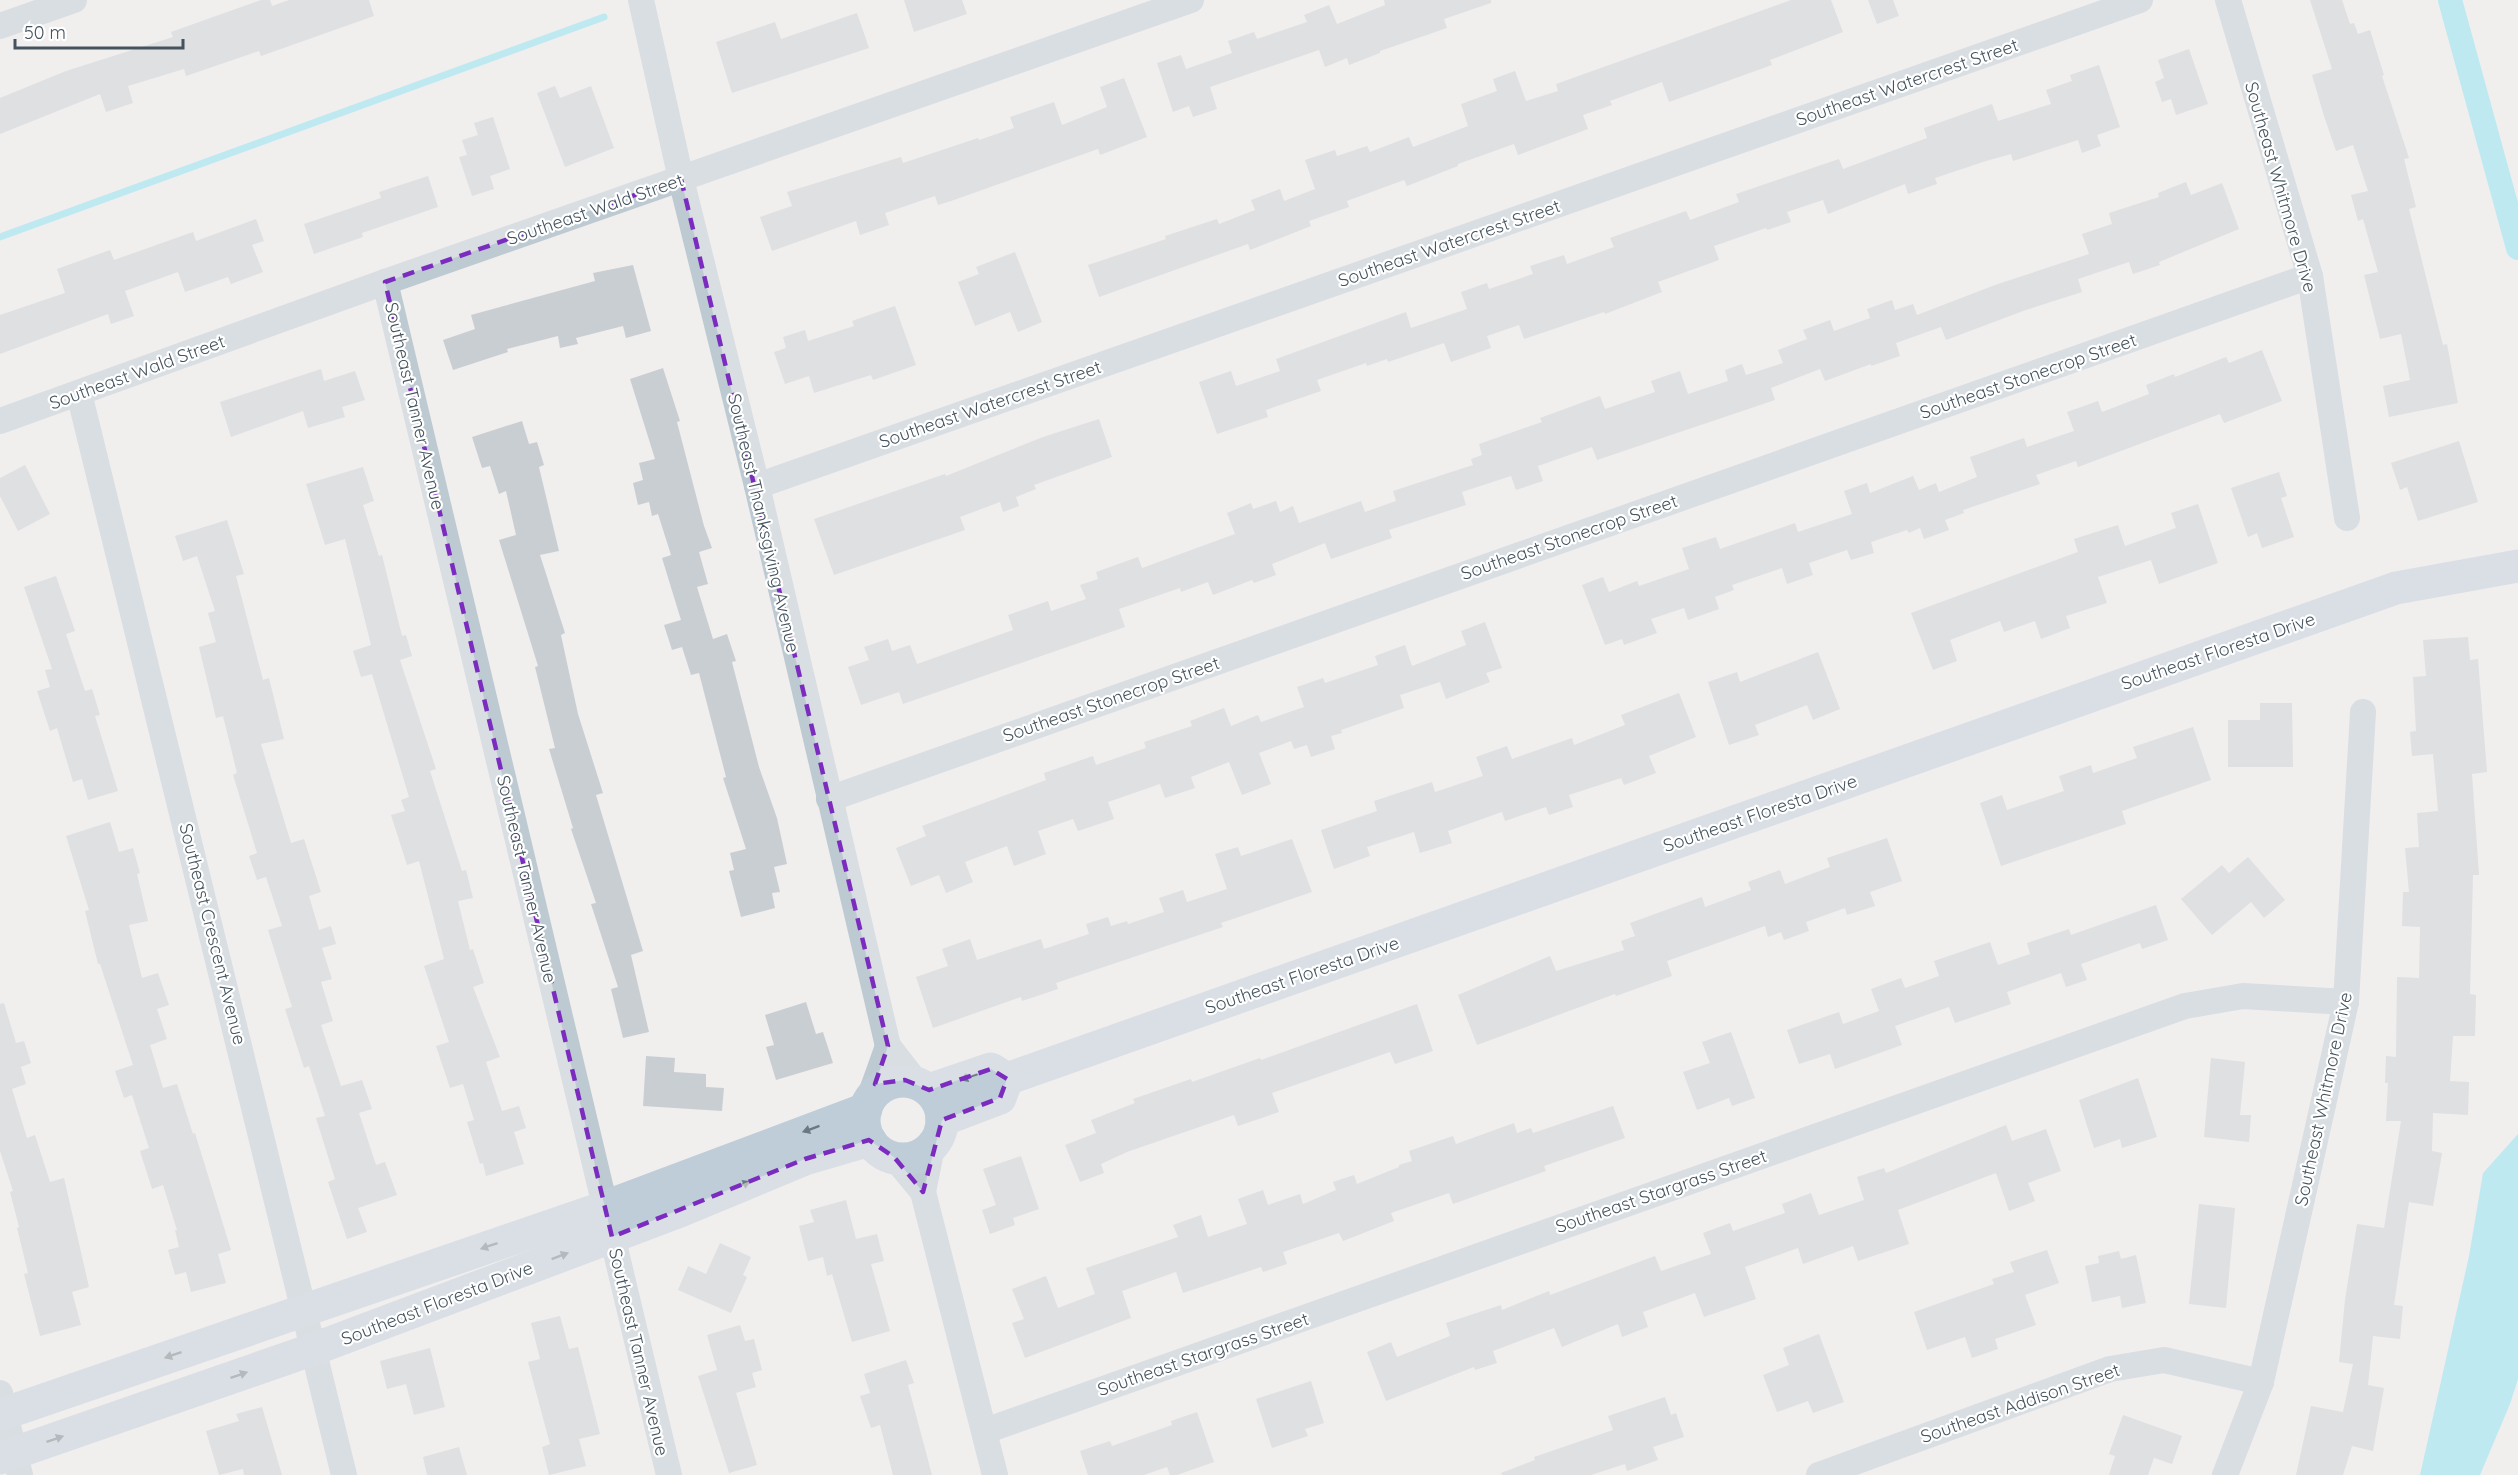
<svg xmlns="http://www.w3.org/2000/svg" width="2518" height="1475" font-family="Quicksand,sans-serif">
<rect width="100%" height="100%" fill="#f1eeee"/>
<path fill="#81e3f4" d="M2518,1134V1379L2510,1404L2480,1475H2420L2469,1256L2483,1173Z"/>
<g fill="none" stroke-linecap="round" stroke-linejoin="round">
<path stroke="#81e3f4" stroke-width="7" d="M0,237L604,17"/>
<path stroke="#81e3f4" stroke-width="24" d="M2450,0L2518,248"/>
</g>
<g fill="#c9ced3">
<path d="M261,0H270L272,6L289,0H369L374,16L261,56L259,51L186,76L184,69L128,86L133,103L106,112L100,94L0,134V98L66,71L173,37L171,32Z"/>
<path d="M904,0H962L967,14L914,32Z"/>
<path d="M1384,0H1491V3L1444,19L1447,28L1380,51V53L1349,65L1347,58L1325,67L1319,50L1210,87L1217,109L1193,117L1189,106L1173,112L1157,63L1181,55L1186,69L1232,53L1228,41L1254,32L1257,39L1307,22L1304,15L1329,5L1337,24L1385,5Z"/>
<path d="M1791,0H1831L1843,32L1770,60L1772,65L1669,102L1662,82L1610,101L1612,105L1583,115L1588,129L1518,155L1514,144L1458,164V166L1407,186L1404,180L1347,201L1349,207L1309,221L1311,226L1250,250L1248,244L1099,297L1088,265L1166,239L1165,236L1217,219L1219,224L1255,210L1251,200L1280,189L1284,201L1315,189L1305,160L1335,150L1337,156L1367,146L1370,152L1409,137L1413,147L1468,126L1461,104L1497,91L1493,79L1515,71L1526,101L1558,91L1556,84Z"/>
<path d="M1868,0H1893L1899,16L1877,24Z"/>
<path d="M2310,0H2342L2350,24L2354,23L2358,34L2370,30L2384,75L2382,76L2409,158L2404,159L2416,207L2409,209L2443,345L2447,344L2458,403L2389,417L2383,386L2410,380L2401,334L2380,339L2364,275L2378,272L2363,219L2358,221L2351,195L2368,191L2353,145L2336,151L2324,116L2312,75L2332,69Z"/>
<path d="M857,13L869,48L732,93L716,42L775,22L781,39Z"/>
<path d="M2189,49L2208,104L2176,115L2171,99L2162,102L2155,82L2164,78L2158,60Z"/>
<path d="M2099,65L2120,127L2097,135L2101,146L2082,153L2078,140L2013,161L2011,154L1986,161L1935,178L1937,184L1908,194L1905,184L1828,214L1823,200L1787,212L1791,222L1767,230L1766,228L1714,246L1719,260L1658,282L1662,292L1605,314L1604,312L1524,339L1519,325L1487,336L1491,348L1451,362L1444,343L1388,362L1387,359L1367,366L1366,363L1317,380L1321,391L1266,410L1268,417L1217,434L1199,382L1231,371L1236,386L1280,371L1276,359L1406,312L1411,328L1467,309L1461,292L1487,283L1489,289L1533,274L1530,266L1564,255L1567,264L1614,247L1610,238L1686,211L1690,220L1739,202L1736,194L1839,159L1843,169L1927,138L1924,128L1992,104L1998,121L2051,104L2046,90L2072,81L2070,75Z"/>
<path d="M1124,78L1147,137L1100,155L1098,149L951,201L938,205L935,196L885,213L889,225L860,235L856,221L772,251L760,217L792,206L787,192L901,157L903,163L978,138L979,140L1014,128L1010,117L1054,102L1062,125L1107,107L1100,87Z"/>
<path d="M555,86L560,98L591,86L614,148L565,167L537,93Z"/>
<path d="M493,117L510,169L490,176L494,189L472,196L459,157L467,155L462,140L478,135L474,123Z"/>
<path d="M428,176L438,207L362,233L363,237L314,254L304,224L381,198L379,192Z"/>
<path d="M2186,182L2191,195L2222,183L2239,229L2159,262L2160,265L2133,274L2129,262L2078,279L2082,292L2023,311L1946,340L1941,327L1896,343L1900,356L1871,366V364L1825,381L1820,369L1771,388L1775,400L1597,460L1592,447L1538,466L1543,481L1516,490L1511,476L1462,492L1466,505L1389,530L1392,538L1331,559L1325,543L1272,564L1276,575L1254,583L1252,580L1213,595L1208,582L1181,592L1180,588L1119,609L1125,627L903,704L899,692L861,705L848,667L869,660L864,647L888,639L892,651L910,645L917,664L1013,630L1008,615L1048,601L1051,611L1086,599L1080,585L1098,579L1096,572L1138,557L1142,568L1235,534L1227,513L1251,503L1253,509L1276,501L1280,512L1293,506L1299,523L1361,501L1365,512L1396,501L1393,491L1473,465L1471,459L1482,455L1479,444L1542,422L1540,418L1600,396L1605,409L1655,392L1651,381L1680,371L1688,394L1728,381L1725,370L1742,364L1746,375L1783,363L1778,350L1807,339L1803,330L1830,320L1834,331L1870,318L1867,309L1892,300L1895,310L1913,304L1917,315L1995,285L2089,254L2082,234L2112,224L2109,213L2159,197L2158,193Z"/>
<path d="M256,219L264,241L252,245L263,272L231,284L228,277L185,292L178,272L125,291L134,316L111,324L108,314L0,354V315L65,293L57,269L110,250L114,260L193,232L196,241Z"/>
<path d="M1015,252L1042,322L1018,332L1010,312L975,326L958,282L979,274L976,267Z"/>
<path d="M633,265L651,331L626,338L623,326L576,338L578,344L560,348L558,336L507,349L508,352L453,370L443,340L475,329L471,315L595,281L593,273Z"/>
<path d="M895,306L916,365L873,380L871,375L814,393L809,376L785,384L774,352L786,348L783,337L805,330L808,341L854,326L852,321Z"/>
<path d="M2262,350L2282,401L2224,423L2220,414L2078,467L2076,461L2036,475L2040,484L1963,510L1964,513L1945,520L1949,530L1924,539L1920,528L1909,533L1907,530L1871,542L1874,553L1851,560L1847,550L1809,563L1813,575L1787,584L1782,568L1732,585L1734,590L1715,597L1719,609L1688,620L1684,608L1651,619L1657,633L1624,645L1622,639L1605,645L1582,585L1603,577L1609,592L1637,581L1639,586L1689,569L1682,548L1716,537L1720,549L1795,523L1798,532L1852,514L1844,491L1867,483L1870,493L1913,476L1919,490L1936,483L1939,492L1977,477L1970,457L2024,438L2027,447L2074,431L2067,412L2098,401L2102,412L2149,394L2146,385L2174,374L2175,377L2226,357L2229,363Z"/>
<path d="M663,368L680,421L677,422L704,526L712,548L699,552L708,584L697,587L713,639L727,634L736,661L732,662L759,767L777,818L787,864L774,867L780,892L772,893L775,908L741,917L729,871L734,870L730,853L746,849L723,778L726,777L699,673L691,675L682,647L672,650L664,625L681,620L662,558L671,555L658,514L652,516L649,502L638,505L633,483L643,480L639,463L655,459L630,379Z"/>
<path d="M321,369L324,381L355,371L365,400L342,407L345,417L308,428L303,411L231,437L220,402Z"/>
<path d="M1099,419L1112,457L1034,485L1036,489L1016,497L1019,506L1003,512L1000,502L960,517L965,530L834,575L814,519L945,474L946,476L1043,437Z"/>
<path d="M522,421L529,444L537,442L544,465L539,467L559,551L540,555L565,633L561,635L578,714L603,793L596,795L643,951L631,955L649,1032L623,1038L611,989L618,987L591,904L596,903L571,829L573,828L549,749L555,748L535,667L538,666L499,540L516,535L506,491L499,494L490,466L482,468L472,437Z"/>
<path d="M2459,441L2478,502L2418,521L2407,487L2400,490L2391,463Z"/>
<path d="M25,465L50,514L18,531L0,496V478Z"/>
<path d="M363,467L374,501L363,505L379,556L382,555L402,636L406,635L412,656L400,660L436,769L430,771L462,871L466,870L473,898L458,901L470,950L473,949L484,983L473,987L500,1057L486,1062L502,1111L519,1106L526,1128L514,1132L524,1164L486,1176L483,1163L480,1164L467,1122L474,1120L463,1084L450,1088L436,1046L449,1042L424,966L444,959L419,861L407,865L391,815L405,811L401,800L409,797L372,674L361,677L353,651L371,645L345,539L325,545L306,484Z"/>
<path d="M2279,472L2287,496L2281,498L2294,537L2262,548L2257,533L2248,537L2231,488Z"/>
<path d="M2198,504L2218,563L2159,584L2151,560L2098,577L2107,603L2066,616L2070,628L2041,639L2035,621L2004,632L2000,621L1950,640L1957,661L1933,670L1911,613L2078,552L2074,539L2118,525L2125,546L2176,528L2171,513Z"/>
<path d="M227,520L244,574L236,576L263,680L269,678L284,739L261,744L291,843L304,839L321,892L309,896L319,930L331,926L336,944L322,948L332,979L321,982L333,1021L321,1025L341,1086L362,1080L372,1109L359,1113L376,1165L385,1162L397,1195L358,1208L367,1232L347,1239L328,1182L335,1179L316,1118L325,1116L309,1066L304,1068L285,1009L292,1007L268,930L282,926L266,877L257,880L249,856L257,853L233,775L237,773L223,716L216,718L199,647L216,642L208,613L215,611L197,556L183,561L175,536Z"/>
<path d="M56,576L75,631L66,634L85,691L92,689L100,715L95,716L118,791L88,800L82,779L73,782L57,728L50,731L37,691L50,687L45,670L52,669L24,587Z"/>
<path d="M1485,622L1502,668L1486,673L1490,682L1446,699L1440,682L1400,695L1404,708L1341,730L1342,733L1331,736L1335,749L1311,757L1307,745L1294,749L1291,741L1259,753L1271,784L1242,795L1229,762L1191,777L1195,788L1165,798L1160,784L1108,802L1114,819L1078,831L1073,819L1038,831L1046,854L1014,866L1007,846L965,862L973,882L946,893L939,875L911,886L896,848L926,836L922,826L1046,780L1044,773L1093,756L1096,765L1146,748L1144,742L1192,726L1190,721L1224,708L1231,726L1258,715L1261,722L1304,707L1297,687L1323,678L1325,683L1378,665L1375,656L1405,645L1412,666L1466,645L1461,631Z"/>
<path d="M2468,637L2470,660L2478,659L2487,772L2472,774L2479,875H2473L2470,994L2476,995L2475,1036H2453L2450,1081L2469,1082L2468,1115L2433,1113L2432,1151L2442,1153L2433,1206L2409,1202L2394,1305L2403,1306L2400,1339L2373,1336L2368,1385L2384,1388L2373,1451L2352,1446L2343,1475H2296L2311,1406L2343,1412L2353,1364L2339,1362L2345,1300L2357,1224L2384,1228L2401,1121H2386L2388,1083H2385L2386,1056L2396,1057L2397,977L2419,978L2420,927L2402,926L2403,892H2409L2405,848L2419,847L2417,813L2438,811L2433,754L2412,756L2410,732L2416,731L2413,677L2426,676L2423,640Z"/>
<path d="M1818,652L1840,709L1813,720L1807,705L1755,725L1759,735L1729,745L1708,682L1737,672L1740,682Z"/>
<path d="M1679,693L1696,737L1649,756L1656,773L1624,785L1621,778L1569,795L1573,807L1549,815L1546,807L1505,821L1502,812L1448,831L1452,843L1420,853L1414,832L1367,847L1370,856L1334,869L1321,830L1377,811L1374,801L1432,782L1435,792L1483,776L1476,757L1507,746L1512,759L1572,738L1574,745L1625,725L1621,715Z"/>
<path d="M2260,703H2292L2293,767H2228V720H2260Z"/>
<path d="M2193,727L2211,780L2122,811L2126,824L2001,866L1980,803L2002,795L2007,810L2064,791L2059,776L2091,765L2093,773L2137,758L2133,747Z"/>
<path d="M110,822L119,852L133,848L140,873L137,874L148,921L129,925L142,978L158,973L169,1005L157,1009L167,1039L150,1045L163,1088L177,1084L193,1134L195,1133L231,1250L218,1254L226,1283L191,1292L186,1272L175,1275L168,1250L179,1247L175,1230H177L163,1185L152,1189L140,1151L149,1148L132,1095L124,1098L115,1071L133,1065L100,964H98L85,911L89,910L66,836Z"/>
<path d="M1887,838L1902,881L1870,892L1875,906L1847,915L1845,908L1806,922L1809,931L1784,940L1781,932L1768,937L1765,926L1667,961L1672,976L1616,996L1615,994L1477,1045L1458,995L1550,956L1556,971L1624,950L1621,941L1635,936L1630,923L1702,897L1705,907L1751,890L1748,882L1780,870L1785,884L1830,867L1827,858Z"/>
<path d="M1292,839L1312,892L1221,923L1223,927L1056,983L1058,989L1022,1001L1021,997L933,1028L916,977L948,966L942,949L970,939L977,960L1041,939L1044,949L1089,934L1086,924L1108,917L1111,926L1127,921L1128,924L1164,912L1159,898L1183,890L1187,902L1227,889L1215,854L1238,847L1241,856Z"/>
<path d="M2248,857L2285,900L2264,918L2251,902L2212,935L2181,899L2222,865L2229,873Z"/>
<path d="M2156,905L2168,940L2142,949L2140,943L2081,964L2087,980L2066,987L2061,973L2007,992L2011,1004L1955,1023L1949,1007L1895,1026L1902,1045L1835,1069L1830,1054L1799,1064L1787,1030L1839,1012L1843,1024L1879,1011L1871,989L1901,978L1905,988L1939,976L1934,961L1990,942L1998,965L2030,954L2027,943L2069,929L2071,935Z"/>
<path d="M806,1002L816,1034L823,1032L833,1063L776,1080L766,1047L774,1045L765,1015Z"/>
<path d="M4,1003L16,1043L24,1041L31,1063L21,1067L26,1084L12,1089L27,1138L35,1135L50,1182L64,1178L89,1287L72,1292L81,1325L40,1336L24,1274L28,1273L17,1228L19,1227L10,1192L13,1191L0,1151V1004Z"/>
<path d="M1417,1004L1433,1051L1395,1064L1390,1052L1272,1093L1279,1112L1238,1126L1234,1115L1127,1152L1101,1164L1104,1173L1080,1182L1065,1145L1096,1133L1091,1120L1135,1103L1133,1099L1191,1079L1192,1082L1260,1058L1261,1060Z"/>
<path d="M1731,1032L1755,1098L1732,1106L1729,1098L1697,1110L1683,1072L1710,1063L1702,1042Z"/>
<path d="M646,1056L675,1058L674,1072L706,1074V1087L724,1088L722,1111L643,1106Z"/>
<path d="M2211,1058L2245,1062L2240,1115H2251L2249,1142L2204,1137Z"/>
<path d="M2138,1078L2157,1137L2122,1148L2120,1139L2094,1148L2079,1100Z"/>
<path d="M1613,1106L1625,1138L1544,1166L1546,1171L1453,1204L1449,1193L1391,1213L1394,1221L1343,1241L1339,1233L1283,1252L1287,1264L1263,1272L1261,1267L1183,1293L1176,1272L1122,1291L1131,1318L1025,1358L1012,1323L1024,1319L1012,1289L1046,1276L1058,1308L1095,1294L1086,1268L1178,1237L1173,1225L1201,1215L1208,1237L1247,1224L1238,1199L1263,1190L1268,1205L1300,1194L1303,1204L1336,1190L1333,1182L1354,1175L1357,1184L1399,1167V1165L1412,1161L1409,1151L1453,1136L1456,1144L1514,1123L1517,1133L1531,1128L1533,1133Z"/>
<path d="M2006,1125L2012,1141L2046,1129L2061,1171L2028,1183L2035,1201L2009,1211L1996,1173L1898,1210L1909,1244L1858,1261L1853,1246L1803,1264L1798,1248L1745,1267L1756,1299L1704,1317L1695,1293L1643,1312L1648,1327L1622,1337L1618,1324L1562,1347L1554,1328L1493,1351L1497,1363L1475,1370L1474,1367L1386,1401L1367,1352L1391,1342L1397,1357L1450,1336L1446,1323L1501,1305L1502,1310L1549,1291L1550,1295L1655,1256L1661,1271L1711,1254L1703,1233L1730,1223L1733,1231L1785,1213L1782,1204L1811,1193L1819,1215L1864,1200L1857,1177L1884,1168L1886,1173Z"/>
<path d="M1021,1156L1039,1209L1013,1218L1015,1225L990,1234L982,1210L996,1205L983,1169Z"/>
<path d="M846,1200L856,1239L877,1234L884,1261L871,1264L890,1331L852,1342L832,1274L827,1276L823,1257L808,1261L799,1226L814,1222L810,1210Z"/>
<path d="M2199,1204L2235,1208L2226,1308L2189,1304Z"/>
<path d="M720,1243L751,1257L743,1275L747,1277L731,1313L678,1290L688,1266L706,1274Z"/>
<path d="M2047,1250L2059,1283L2025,1295L2036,1325L1995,1339L1998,1349L1972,1358L1965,1337L1927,1350L1914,1312L1994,1284L1992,1279L2014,1272L2010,1262Z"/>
<path d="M2119,1251L2121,1259L2136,1255L2146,1303L2122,1308L2120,1296L2092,1302L2085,1266L2099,1263L2098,1256Z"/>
<path d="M560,1316L569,1349L578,1347L600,1434L579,1439L586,1466L549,1475L542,1447L550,1444L528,1362L540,1359L531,1323Z"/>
<path d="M740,1325L745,1341L754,1339L762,1370L752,1373L756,1387L736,1393L757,1465L729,1473L698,1376L717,1370L707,1335Z"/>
<path d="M1819,1334L1844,1402L1813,1413L1808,1401L1777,1412L1763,1375L1789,1365L1783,1348Z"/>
<path d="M430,1348L445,1407L414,1415L406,1384L387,1389L380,1361Z"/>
<path d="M906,1360L914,1383L908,1385L932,1475H893L880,1425L871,1428L860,1396L870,1393L864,1374Z"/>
<path d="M1311,1381L1324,1423L1305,1429L1308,1436L1272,1448L1256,1399Z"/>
<path d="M1665,1397L1671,1415L1676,1413L1684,1437L1653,1447L1658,1460L1627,1471L1625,1464L1591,1475H1502L1501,1473L1535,1460L1534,1457L1613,1430L1608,1416Z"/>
<path d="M262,1407L282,1475H244L243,1469L219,1475L206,1431L239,1421L236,1414Z"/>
<path d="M1197,1412L1214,1462L1177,1475H1170L1167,1467L1144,1475H1088L1080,1451L1110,1441L1112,1446L1172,1425L1171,1421Z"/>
<path d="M2123,1415L2182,1436L2172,1464L2154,1458L2148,1475H2109L2115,1456L2109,1454Z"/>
<path d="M459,1447L467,1475H427L423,1457Z"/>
</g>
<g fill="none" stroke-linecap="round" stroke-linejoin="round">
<g stroke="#bdcad2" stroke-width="26">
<path d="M641,0L681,179L757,486L888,1046"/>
<path d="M2228,0L2310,276L2347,518"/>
<path d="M0,26L74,0"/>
<path d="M385,282L669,1475"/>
<path d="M79,393L344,1475"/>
<path d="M0,421L385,282L1191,0"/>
<path d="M757,486L2140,0"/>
<path d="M829,799L2310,276"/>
<path d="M868,1102L888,1046L916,1082"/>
<path d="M894,1157L923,1192L932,1147"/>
<path d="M923,1192L995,1475"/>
<path d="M0,1393L20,1475"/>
<path d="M985,1431L2185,1006L2243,996L2346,1002"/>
<path d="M1819,1475L2110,1369L2164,1360L2261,1382"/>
<path d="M2225,1475L2261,1382L2346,1002L2363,712"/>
</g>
<g stroke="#bfcdd9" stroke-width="33">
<circle cx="903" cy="1120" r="39"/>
<path d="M929,1090L991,1069L1007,1079"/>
<path d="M942,1120L1000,1098L1007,1079L2396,588L2518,566"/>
<path d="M0,1415L605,1207L866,1109"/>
<path d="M0,1458L314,1349L680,1211L805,1159L870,1140"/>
</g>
</g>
<defs><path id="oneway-solid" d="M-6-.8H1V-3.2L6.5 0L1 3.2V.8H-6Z" transform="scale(1.5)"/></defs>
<g fill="#697882">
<use href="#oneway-solid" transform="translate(969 1077) rotate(161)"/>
<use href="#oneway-solid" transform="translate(811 1129) rotate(160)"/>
<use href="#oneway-solid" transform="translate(742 1185) rotate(-23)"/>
<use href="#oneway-solid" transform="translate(489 1246) rotate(161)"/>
<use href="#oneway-solid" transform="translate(560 1256) rotate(-21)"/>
<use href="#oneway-solid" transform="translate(173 1355) rotate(161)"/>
<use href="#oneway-solid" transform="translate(239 1375) rotate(-19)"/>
<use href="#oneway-solid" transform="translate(55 1439) rotate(-19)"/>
</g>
<path d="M0 0H2518V1475H0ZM681,179L888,1046L875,1084L905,1080L929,1090L991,1069L1007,1079L1000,1098L942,1120L923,1192L894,1157L869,1140L805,1159L612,1237L385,282Z" fill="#f1eeee" fill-opacity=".55" fill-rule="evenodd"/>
<path fill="none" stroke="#7b2cbf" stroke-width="4.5" stroke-dasharray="12 8" stroke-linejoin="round" d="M681,179L888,1046L875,1084L905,1080L929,1090L991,1069L1007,1079L1000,1098L942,1120L923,1192L894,1157L869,1140L805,1159L612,1237L385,282Z"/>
<g text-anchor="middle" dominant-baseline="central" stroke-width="4.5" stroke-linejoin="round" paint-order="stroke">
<g font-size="18" fill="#44535d" stroke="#fff">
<text transform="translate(1907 82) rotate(-19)">Southeast Watercrest Street</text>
<text transform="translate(2281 187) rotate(74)">Southeast Whitmore Drive</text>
<text transform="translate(595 209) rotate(-19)">Southeast Wald Street</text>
<text transform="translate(1449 243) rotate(-19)">Southeast Watercrest Street</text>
<text transform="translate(137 372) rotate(-20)">Southeast Wald Street</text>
<text transform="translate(2028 376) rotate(-19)">Southeast Stonecrop Street</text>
<text transform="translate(990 404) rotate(-19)">Southeast Watercrest Street</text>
<text transform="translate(415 406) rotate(77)">Southeast Tanner Avenue</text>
<text transform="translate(764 523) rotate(77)">Southeast Thanksgiving Avenue</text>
<text transform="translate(1569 537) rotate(-19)">Southeast Stonecrop Street</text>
<text transform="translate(2218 651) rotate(-19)">Southeast Floresta Drive</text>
<text transform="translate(1111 699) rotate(-19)">Southeast Stonecrop Street</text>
<text transform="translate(1760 813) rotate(-19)">Southeast Floresta Drive</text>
<text transform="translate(527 879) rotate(77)">Southeast Tanner Avenue</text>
<text transform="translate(213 934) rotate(76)">Southeast Crescent Avenue</text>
<text transform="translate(1302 975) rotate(-19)">Southeast Floresta Drive</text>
<text transform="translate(2323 1099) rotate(-78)">Southeast Whitmore Drive</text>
<text transform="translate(1661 1191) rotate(-19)">Southeast Stargrass Street</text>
<text transform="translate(437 1303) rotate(-21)">Southeast Floresta Drive</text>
<text transform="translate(639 1352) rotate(77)">Southeast Tanner Avenue</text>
<text transform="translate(1203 1354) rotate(-19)">Southeast Stargrass Street</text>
<text transform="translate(2020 1403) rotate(-19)">Southeast Addison Street</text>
</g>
</g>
<path d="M15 39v9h168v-9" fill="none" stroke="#44535d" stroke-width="3"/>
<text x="24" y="39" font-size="18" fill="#44535d" stroke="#ffffff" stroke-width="4.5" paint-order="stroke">50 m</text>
</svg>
